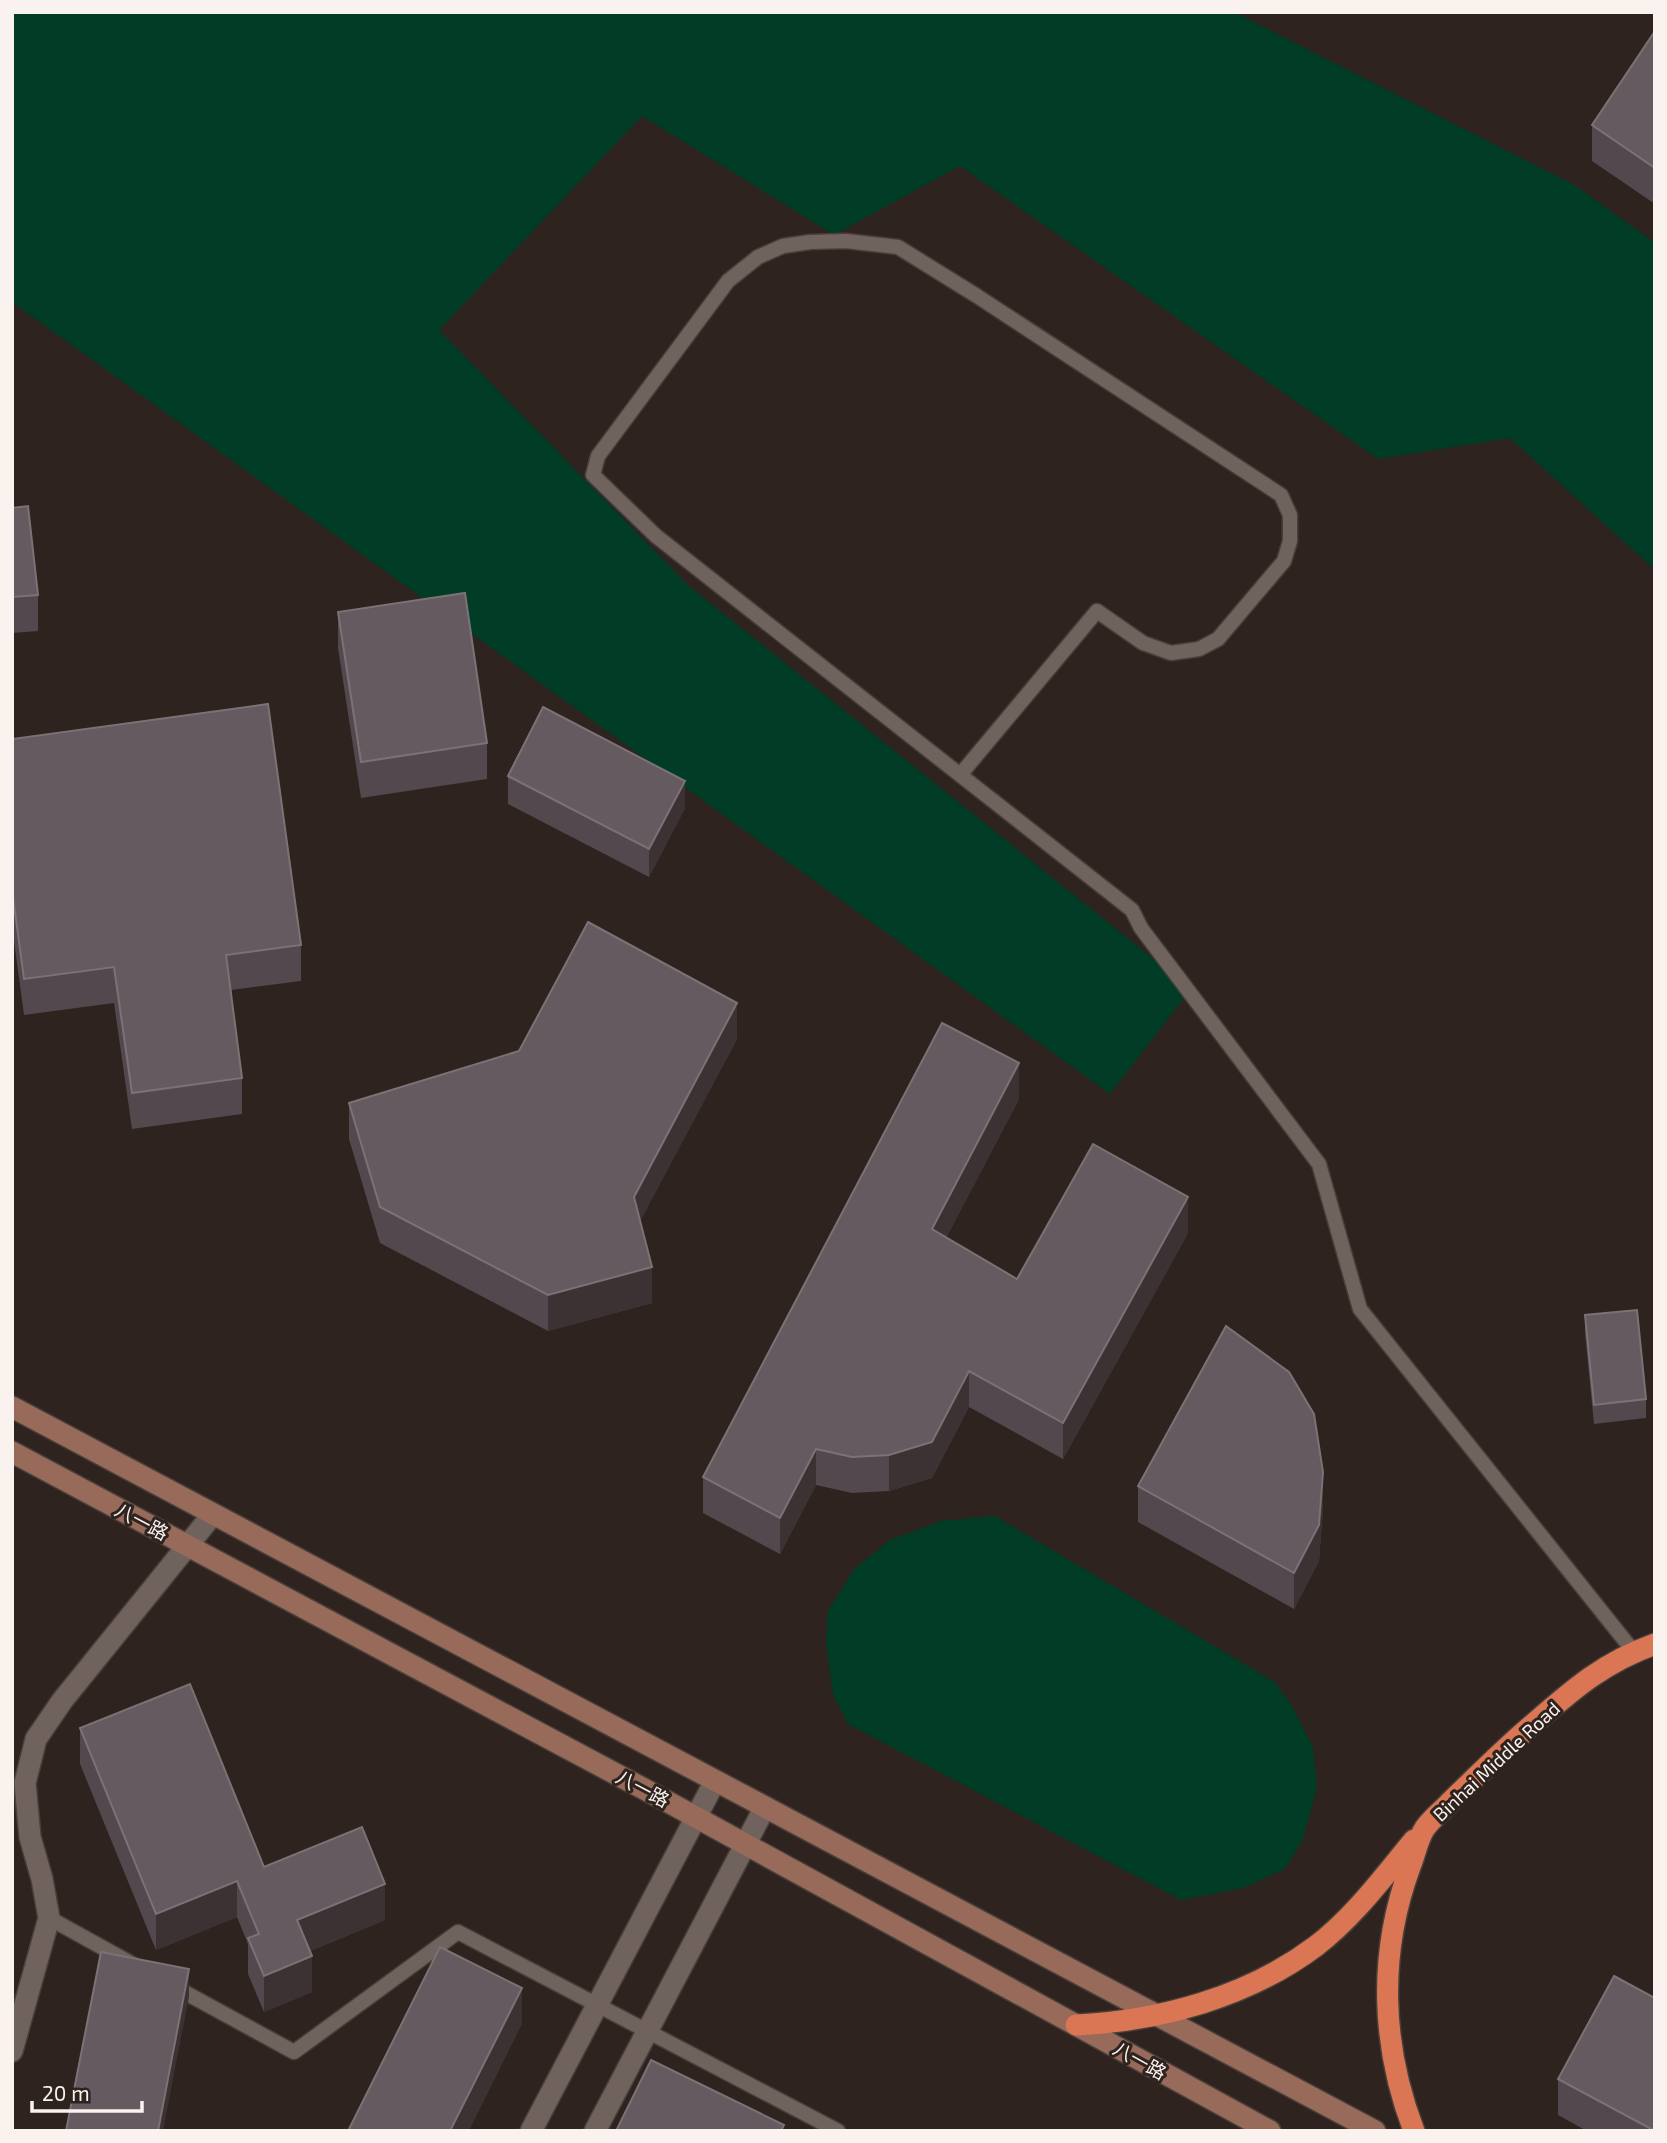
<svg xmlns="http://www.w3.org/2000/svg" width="1667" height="2143" font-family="'Exo 2','Noto Sans SC',sans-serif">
<rect width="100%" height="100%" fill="#2e231e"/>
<g fill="#003c26">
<path d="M12,12H1234L1576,186L1655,243V570L1510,438L1378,459L960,166L834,235L642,116L439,330L689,586L1191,989L1110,1094L12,302Z"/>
<path d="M995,1516L1275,1682L1292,1706L1313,1747L1317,1787L1303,1839L1285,1869L1243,1888L1181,1900L848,1724L833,1695L826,1643L828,1611L854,1569L890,1540L941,1521Z"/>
</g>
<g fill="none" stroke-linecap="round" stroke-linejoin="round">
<g stroke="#483f3b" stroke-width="17">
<g id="service">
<path d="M960,775L1097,611L1143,643L1171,653L1199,649L1218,639L1284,561L1290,541V515L1281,495L977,296L898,247L846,241L810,242L783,246L758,257L728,281L598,456L593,475L656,536L1132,910L1141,928L1319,1164L1360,1309L1634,1652"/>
<path d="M49,1918L134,1965"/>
<path d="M173,1986L294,2052L458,1932L838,2131"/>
</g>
</g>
<g stroke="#483f3b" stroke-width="24">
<g id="minor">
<path d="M12,2051L49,1918L42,1879L30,1837L25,1783L36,1739L62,1701L213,1514"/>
<path d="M531,2131L715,1781"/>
<path d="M595,2131L765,1807"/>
</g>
</g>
<g stroke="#483f3b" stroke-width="24">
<g id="secondary">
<path d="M12,1407L1375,2131"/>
<path d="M12,1452L659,1797L1270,2131"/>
</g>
</g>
<g stroke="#483f3b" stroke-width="24">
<g id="trunk">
<path d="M1076,2025C1160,2021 1248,1997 1316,1946C1354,1917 1384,1876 1414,1840"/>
<path d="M1414,2131C1381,2045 1378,1954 1410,1867C1415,1855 1418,1838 1425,1828C1432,1818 1443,1810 1451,1801C1475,1778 1499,1754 1524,1732C1568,1694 1599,1664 1655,1644"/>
</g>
</g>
<use href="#service" stroke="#70635d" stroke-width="14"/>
<use href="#minor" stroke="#70635d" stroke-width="21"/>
<use href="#secondary" stroke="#986a59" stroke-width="21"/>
<use href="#trunk" stroke="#db7654" stroke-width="21"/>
</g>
<g fill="#53484d">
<path d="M1655,31V204L1592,161V125Z"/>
<path d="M12,508L38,595V631L12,633Z"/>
<path d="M338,612L487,743V779L361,798L338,648Z"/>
<path d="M12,739L301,945V981L231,990L242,1078V1114L132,1129L114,1003L24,1015L12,926Z"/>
<path d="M508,776L685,808L649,877L508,804Z"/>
<path d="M737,1039L640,1221L652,1303L548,1331L380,1243L349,1139V1103Z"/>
<path d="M1019,1099L946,1238L1017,1279L1188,1233L1063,1459L969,1407L932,1478L889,1491L852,1493L816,1485L780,1554L703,1513V1477Z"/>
<path d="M1585,1315L1646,1399V1418L1594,1424L1585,1333Z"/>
<path d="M1138,1486L1323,1508L1319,1561L1294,1609L1138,1522Z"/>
<path d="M80,1728L264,1867L385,1920L310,1951L312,1992L264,2012L248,1974V1944L237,1917L156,1950L80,1764Z"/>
<path d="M1558,2079L1655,2131H1587L1558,2115Z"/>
</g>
<g fill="#3c3133">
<path d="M685,781V808L649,877V849Z"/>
<path d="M737,1003V1039L634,1233V1197Z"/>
<path d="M1019,1063V1099L932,1265V1229Z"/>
<path d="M1188,1197V1233L1063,1459V1423Z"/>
<path d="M652,1267V1303L548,1331V1295Z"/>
<path d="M969,1371V1407L932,1478L889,1491V1455Z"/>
<path d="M816,1449V1485L780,1554V1518Z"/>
<path d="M1323,1472V1508L1319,1561L1294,1609V1573Z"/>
<path d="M237,1881V1917L156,1950V1914Z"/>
<path d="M385,1884V1920L297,1956V1920Z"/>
<path d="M312,1956V1992L264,2012V1976Z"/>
<path d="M189,1969V1997L163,2131H158Z"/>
<path d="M522,1988V2024L469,2131H450Z"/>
</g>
<g fill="#655a5f" stroke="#7c7275" stroke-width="2">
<path d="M1655,31V168L1592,125Z"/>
<path d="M28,506L38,595L12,597V508Z"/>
<path d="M465,593L487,743L361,762L338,612Z"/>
<path d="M268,704L301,945L226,955L242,1078L132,1093L114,967L24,979L12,890V739Z"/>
<path d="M543,707L685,781L649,849L508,776Z"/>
<path d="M588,922L737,1003L634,1197L652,1267L548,1295L380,1207L349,1103L519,1051Z"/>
<path d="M942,1023L1019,1063L932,1229L1017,1279L1093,1144L1188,1197L1063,1423L969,1371L932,1442L889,1455L852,1457L816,1449L780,1518L703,1477Z"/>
<path d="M1637,1310L1646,1399L1594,1405L1585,1315Z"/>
<path d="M1226,1326L1289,1372L1314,1414L1323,1472L1319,1525L1294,1573L1138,1486Z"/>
<path d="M190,1684L264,1867L362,1827L385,1884L297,1920L312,1956L264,1976L248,1938L259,1934L237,1881L156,1914L80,1728Z"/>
<path d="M440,1947L522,1988L450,2131H348Z"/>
<path d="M101,1952L189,1969L158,2131H66Z"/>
<path d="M1614,1976L1655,1998V2131L1558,2079Z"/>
<path d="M651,2060L784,2125L781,2131H616Z"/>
</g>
<g text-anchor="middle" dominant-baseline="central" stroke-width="6" stroke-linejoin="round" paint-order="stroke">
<g font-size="19" fill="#faf2ef" stroke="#2e231e">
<text transform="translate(142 1521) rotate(28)">八一路</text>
<text transform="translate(1496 1761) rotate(-43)">Binhai Middle Road</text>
<text transform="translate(643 1788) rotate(28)">八一路</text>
<text transform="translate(1140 2060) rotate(29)">八一路</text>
</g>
</g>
<rect width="1667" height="2143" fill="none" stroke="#faf2ef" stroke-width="28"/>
<path d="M32 2101v10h110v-10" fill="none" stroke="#faf2ef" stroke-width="3.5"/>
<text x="42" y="2101" font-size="21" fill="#faf2ef" stroke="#2e231e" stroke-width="5" paint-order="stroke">20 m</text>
</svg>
